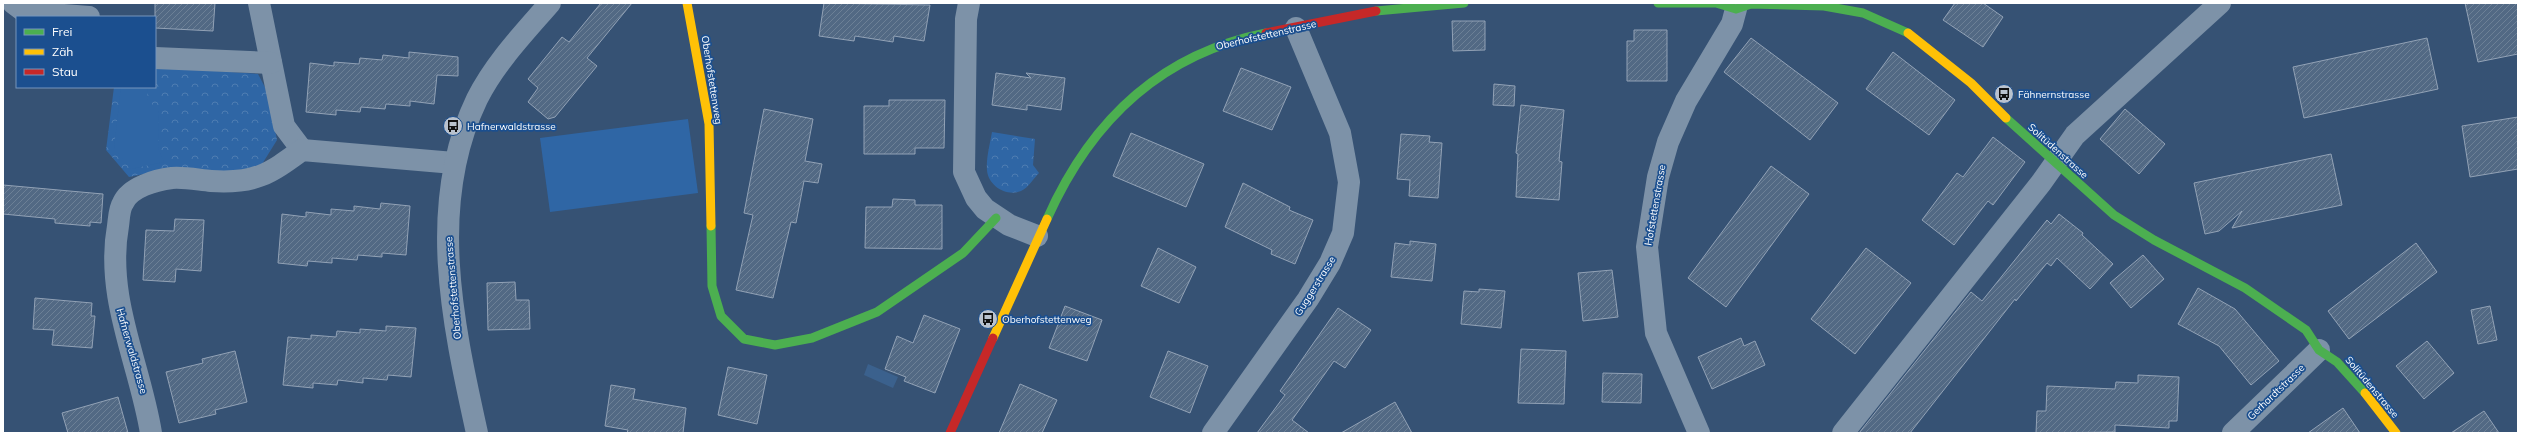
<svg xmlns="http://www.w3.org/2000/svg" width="2521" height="436" font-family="Mulish,sans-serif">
<defs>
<pattern id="forest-crowns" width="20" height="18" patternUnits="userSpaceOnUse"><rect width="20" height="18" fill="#2f66a5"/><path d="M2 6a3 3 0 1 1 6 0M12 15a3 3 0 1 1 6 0" fill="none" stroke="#4e7db2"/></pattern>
<pattern id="building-hatch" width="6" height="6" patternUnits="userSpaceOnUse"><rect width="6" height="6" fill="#526984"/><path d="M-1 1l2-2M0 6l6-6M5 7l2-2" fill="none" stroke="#6c8096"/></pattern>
</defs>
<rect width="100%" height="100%" fill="#365274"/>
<g fill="url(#forest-crowns)">
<path d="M155,67L258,74L268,93L277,140L259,169L239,173L173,168L129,177L106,150L114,87H155Z"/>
<path d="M992,132L1035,139L1033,165L1039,173C1034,178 1028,188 1021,191C1007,197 988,186 987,170C986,158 990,144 992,132Z"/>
</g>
<g fill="#2f66a5">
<path d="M121,87H148L147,99L159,112L158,148L164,162L131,169L114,148Z"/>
<path d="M688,119L698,193L550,212L540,138Z"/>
</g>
<path fill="#3b618d" d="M868,364L898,377L893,388L864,375Z"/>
<g fill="url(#building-hatch)" stroke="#92a2b6">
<path d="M155,3H215L213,31L155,28Z"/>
<path d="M601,3H632L587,58L597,66L555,117L548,119L528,102L538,88L528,79L562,37L569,42Z"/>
<path d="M824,3L930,5L924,41L894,36L893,42L855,36L854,41L819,36Z"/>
<path d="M1955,3H1983L2003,17L1983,47L1943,20Z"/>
<path d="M2465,3H2518V54L2478,62Z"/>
<path d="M1452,21H1485V50L1453,51Z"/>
<path d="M1634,30H1667V81H1627V41H1634Z"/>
<path d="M1751,38L1838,103L1810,140L1724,72Z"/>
<path d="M2427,38L2438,89L2304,118L2293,67Z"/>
<path d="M409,52L458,57V76L437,75L434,104L410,101V106L386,104L385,109L361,107L360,112L336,110V115L306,112L310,63L334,66V62L359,64L360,58L382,60L383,55L409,58Z"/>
<path d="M1893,52L1955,100L1929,135L1866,89Z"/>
<path d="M1241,68L1291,87L1272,130L1223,111Z"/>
<path d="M996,73L1031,78L1026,73L1065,78L1061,110L1027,105V110L992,105Z"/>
<path d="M1494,84L1515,86L1514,106L1493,105Z"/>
<path d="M889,100H945L944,148H915V154H864V106H889Z"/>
<path d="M1521,105L1564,110L1559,161L1562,162L1559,200L1516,197L1518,154L1516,153Z"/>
<path d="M764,109L813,119L805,161L822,164L818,183L804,181L796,223L791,222L773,298L736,290L753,215L744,213Z"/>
<path d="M2125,109L2165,144L2139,174L2100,139Z"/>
<path d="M2518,117V169L2470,177L2462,126Z"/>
<path d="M1131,133L1204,164L1186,207L1113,176Z"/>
<path d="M1401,134L1430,136L1429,142L1442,143L1438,198L1409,196L1410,180L1397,179Z"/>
<path d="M1993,137L2025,162L1993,205L1988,201L1954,245L1922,220L1957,173L1963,177Z"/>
<path d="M2331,154L2342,205L2232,228L2242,211L2219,231L2205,234L2194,183Z"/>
<path d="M1771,166L1809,194L1726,307L1688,278Z"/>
<path d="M1243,183L1290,207L1289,210L1313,220L1295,264L1271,254L1272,250L1225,227Z"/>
<path d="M3,185L103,194L101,223L90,222V226L55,223V219L3,214Z"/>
<path d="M893,199L915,200V205H942V249L865,248L866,207H892Z"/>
<path d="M381,203L410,206L406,255L382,253V257L358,255L357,260L332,258V263L308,261L307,266L278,263L282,214L306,217V212L331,215V209L354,211V206L380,209Z"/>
<path d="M2059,214L2083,233L2082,235L2113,264L2090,289L2057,258L2051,266L2047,263L2016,301L2015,299L1910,433H1859L1971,292L1982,301L2047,220L2051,224Z"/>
<path d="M175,219L204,220L201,271L176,269L175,282L143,280L146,230L174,231Z"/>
<path d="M1410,241L1436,244L1432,281L1391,277L1395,243L1410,245Z"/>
<path d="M2416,243L2437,272L2349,339L2328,311Z"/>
<path d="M1158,248L1196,267L1179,303L1141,286Z"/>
<path d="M1866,248L1911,283L1855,354L1811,319Z"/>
<path d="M2143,255L2164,279L2131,308L2110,283Z"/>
<path d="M1612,270L1618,317L1583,321L1578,273Z"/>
<path d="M515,282L516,300H529L530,329L488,330L487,283Z"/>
<path d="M2198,288L2235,309L2279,361L2251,385L2219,346L2178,324Z"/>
<path d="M1479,289L1505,291L1501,328L1461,324L1464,291L1479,292Z"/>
<path d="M35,298L92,303L91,316H95L92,348L52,345L54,330L33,329Z"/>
<path d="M1065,306L1102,320L1087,361L1049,348Z"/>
<path d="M2490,306L2497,340L2478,344L2471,310Z"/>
<path d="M1338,308L1371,330L1345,368L1334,361L1292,420L1309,433H1257L1285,395L1280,391Z"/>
<path d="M924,315L960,329L935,393L904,381L906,377L885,369L897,336L913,343Z"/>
<path d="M386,326L416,328L411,377L388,375L387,380L363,378V383L338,380L337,385L313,383V388L283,385L288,337L311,339V335L336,337L337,331L360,333V329L386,331Z"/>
<path d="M1741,338L1744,346L1755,341L1765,365L1712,389L1698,357Z"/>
<path d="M2427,341L2454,373L2424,399L2396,366Z"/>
<path d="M1521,349L1566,351L1564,404L1518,403Z"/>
<path d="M235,351L247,402L215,410L216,414L179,423L166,372L203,363L202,359Z"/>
<path d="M1168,351L1208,366L1190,413L1150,397Z"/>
<path d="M728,367L767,375L757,424L718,415Z"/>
<path d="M1603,373L1642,374L1641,403L1602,402Z"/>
<path d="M2138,375L2179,377L2177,421H2169V428L2115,425V432L2036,433L2037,411H2046L2047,386L2115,389L2116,382L2138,383Z"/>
<path d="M1020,384L1057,400L1042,433H999Z"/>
<path d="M611,385L635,389L633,399L686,408L683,433H627L628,430L605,426Z"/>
<path d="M118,397L128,433H68L62,413Z"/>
<path d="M1395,402L1412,433H1341Z"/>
<path d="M2343,408L2360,433H2308Z"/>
<path d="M2484,411L2499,433H2451Z"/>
</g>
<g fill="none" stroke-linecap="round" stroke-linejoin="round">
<g stroke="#7d92a8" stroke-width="22">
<path d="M13,3L25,12L89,17"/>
<path d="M259,3L284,126L302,150"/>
<path d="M969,3L966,19L964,172L976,198L985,209L1009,225L1037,236"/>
<path d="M155,58L271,63"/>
<path d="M151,433C140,364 105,298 118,226C119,219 119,209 123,203C130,187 156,180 172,178C185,177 199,180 211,181C255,184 269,174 302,150L454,163"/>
<path d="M477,433C453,324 426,205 477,99C495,63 524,33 550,3"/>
<path d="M1213,433L1308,299L1330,263L1343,233L1349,182L1340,133L1296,28"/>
<path d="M1699,433L1656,333L1647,247L1658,177L1668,142L1686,101L1732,24L1736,9"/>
<path d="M1843,433L2041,183L2075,135L2220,3"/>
<path d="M2233,433L2319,350"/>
</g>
<g stroke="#4caf50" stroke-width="9">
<path d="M1658,3H1716L1736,9L1751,4L1824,6L1863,13L1908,33"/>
<path d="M1376,11L1464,3"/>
<path d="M2006,118L2114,215L2154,240L2245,288L2306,330L2319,350L2337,362L2365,393"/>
<path d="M1047,219C1090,122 1160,54 1266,33"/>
<path d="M711,226L712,286L721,316L744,339L775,345L812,338L877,312L963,253L996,218"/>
</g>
<g stroke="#ffc107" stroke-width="9">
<path d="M687,3L709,124L711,226"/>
<path d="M1908,33L1971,83L2006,118"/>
<path d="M993,338L1047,219"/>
<path d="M2365,393L2396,433"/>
</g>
<g stroke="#c62828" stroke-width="9">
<path d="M1266,33L1376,11"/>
<path d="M950,433L993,338"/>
</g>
</g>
<defs>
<g id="bus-disc" transform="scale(1)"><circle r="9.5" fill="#b9c2ce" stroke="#1b4f8f"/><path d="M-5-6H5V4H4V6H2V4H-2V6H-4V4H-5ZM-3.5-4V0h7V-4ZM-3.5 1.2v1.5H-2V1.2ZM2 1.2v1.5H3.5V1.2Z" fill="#111"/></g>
</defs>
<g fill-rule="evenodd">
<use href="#bus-disc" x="2004" y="94"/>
<use href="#bus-disc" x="453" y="126"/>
<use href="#bus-disc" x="988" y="319"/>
</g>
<g text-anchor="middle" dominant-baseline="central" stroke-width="3.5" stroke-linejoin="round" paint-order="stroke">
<g font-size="10" fill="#fff" stroke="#1b4f8f">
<text transform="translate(1266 35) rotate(-13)">Oberhofstettenstrasse</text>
<text transform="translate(712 80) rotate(81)">Oberhofstettenweg</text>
<text transform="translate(2058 151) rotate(42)">Solitüdenstrasse</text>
<text transform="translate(1655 205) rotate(-80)">Hofstettenstrasse</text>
<text transform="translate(1315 286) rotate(-58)">Guggerstrasse</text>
<text transform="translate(453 288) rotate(-95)">Oberhofstettenstrasse</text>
<text transform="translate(132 351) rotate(74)">Hafnerwaldstrasse</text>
<text transform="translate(2372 387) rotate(50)">Solitüdenstrasse</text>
<text transform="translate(2276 392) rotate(-44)">Gerhardtstrasse</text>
</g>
<g font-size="10" fill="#fff" stroke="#1b4f8f" text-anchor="start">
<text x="2018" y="94">Fähnernstrasse</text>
<text x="467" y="126">Hafnerwaldstrasse</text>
<text x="1002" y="319">Oberhofstettenweg</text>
</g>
</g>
<rect width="2521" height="436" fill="none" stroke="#ffffff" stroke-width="8"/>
<rect x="16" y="16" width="140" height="72" fill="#1b4f8f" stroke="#7695bc"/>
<rect x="24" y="29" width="20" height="6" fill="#4caf50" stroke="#7695bc"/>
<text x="52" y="36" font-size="12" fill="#ffffff">Frei</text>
<rect x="24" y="49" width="20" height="6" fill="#ffc107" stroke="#7695bc"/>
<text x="52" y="56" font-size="12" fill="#ffffff">Zäh</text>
<rect x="24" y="69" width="20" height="6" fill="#c62828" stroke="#7695bc"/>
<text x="52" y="76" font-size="12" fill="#ffffff">Stau</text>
</svg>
